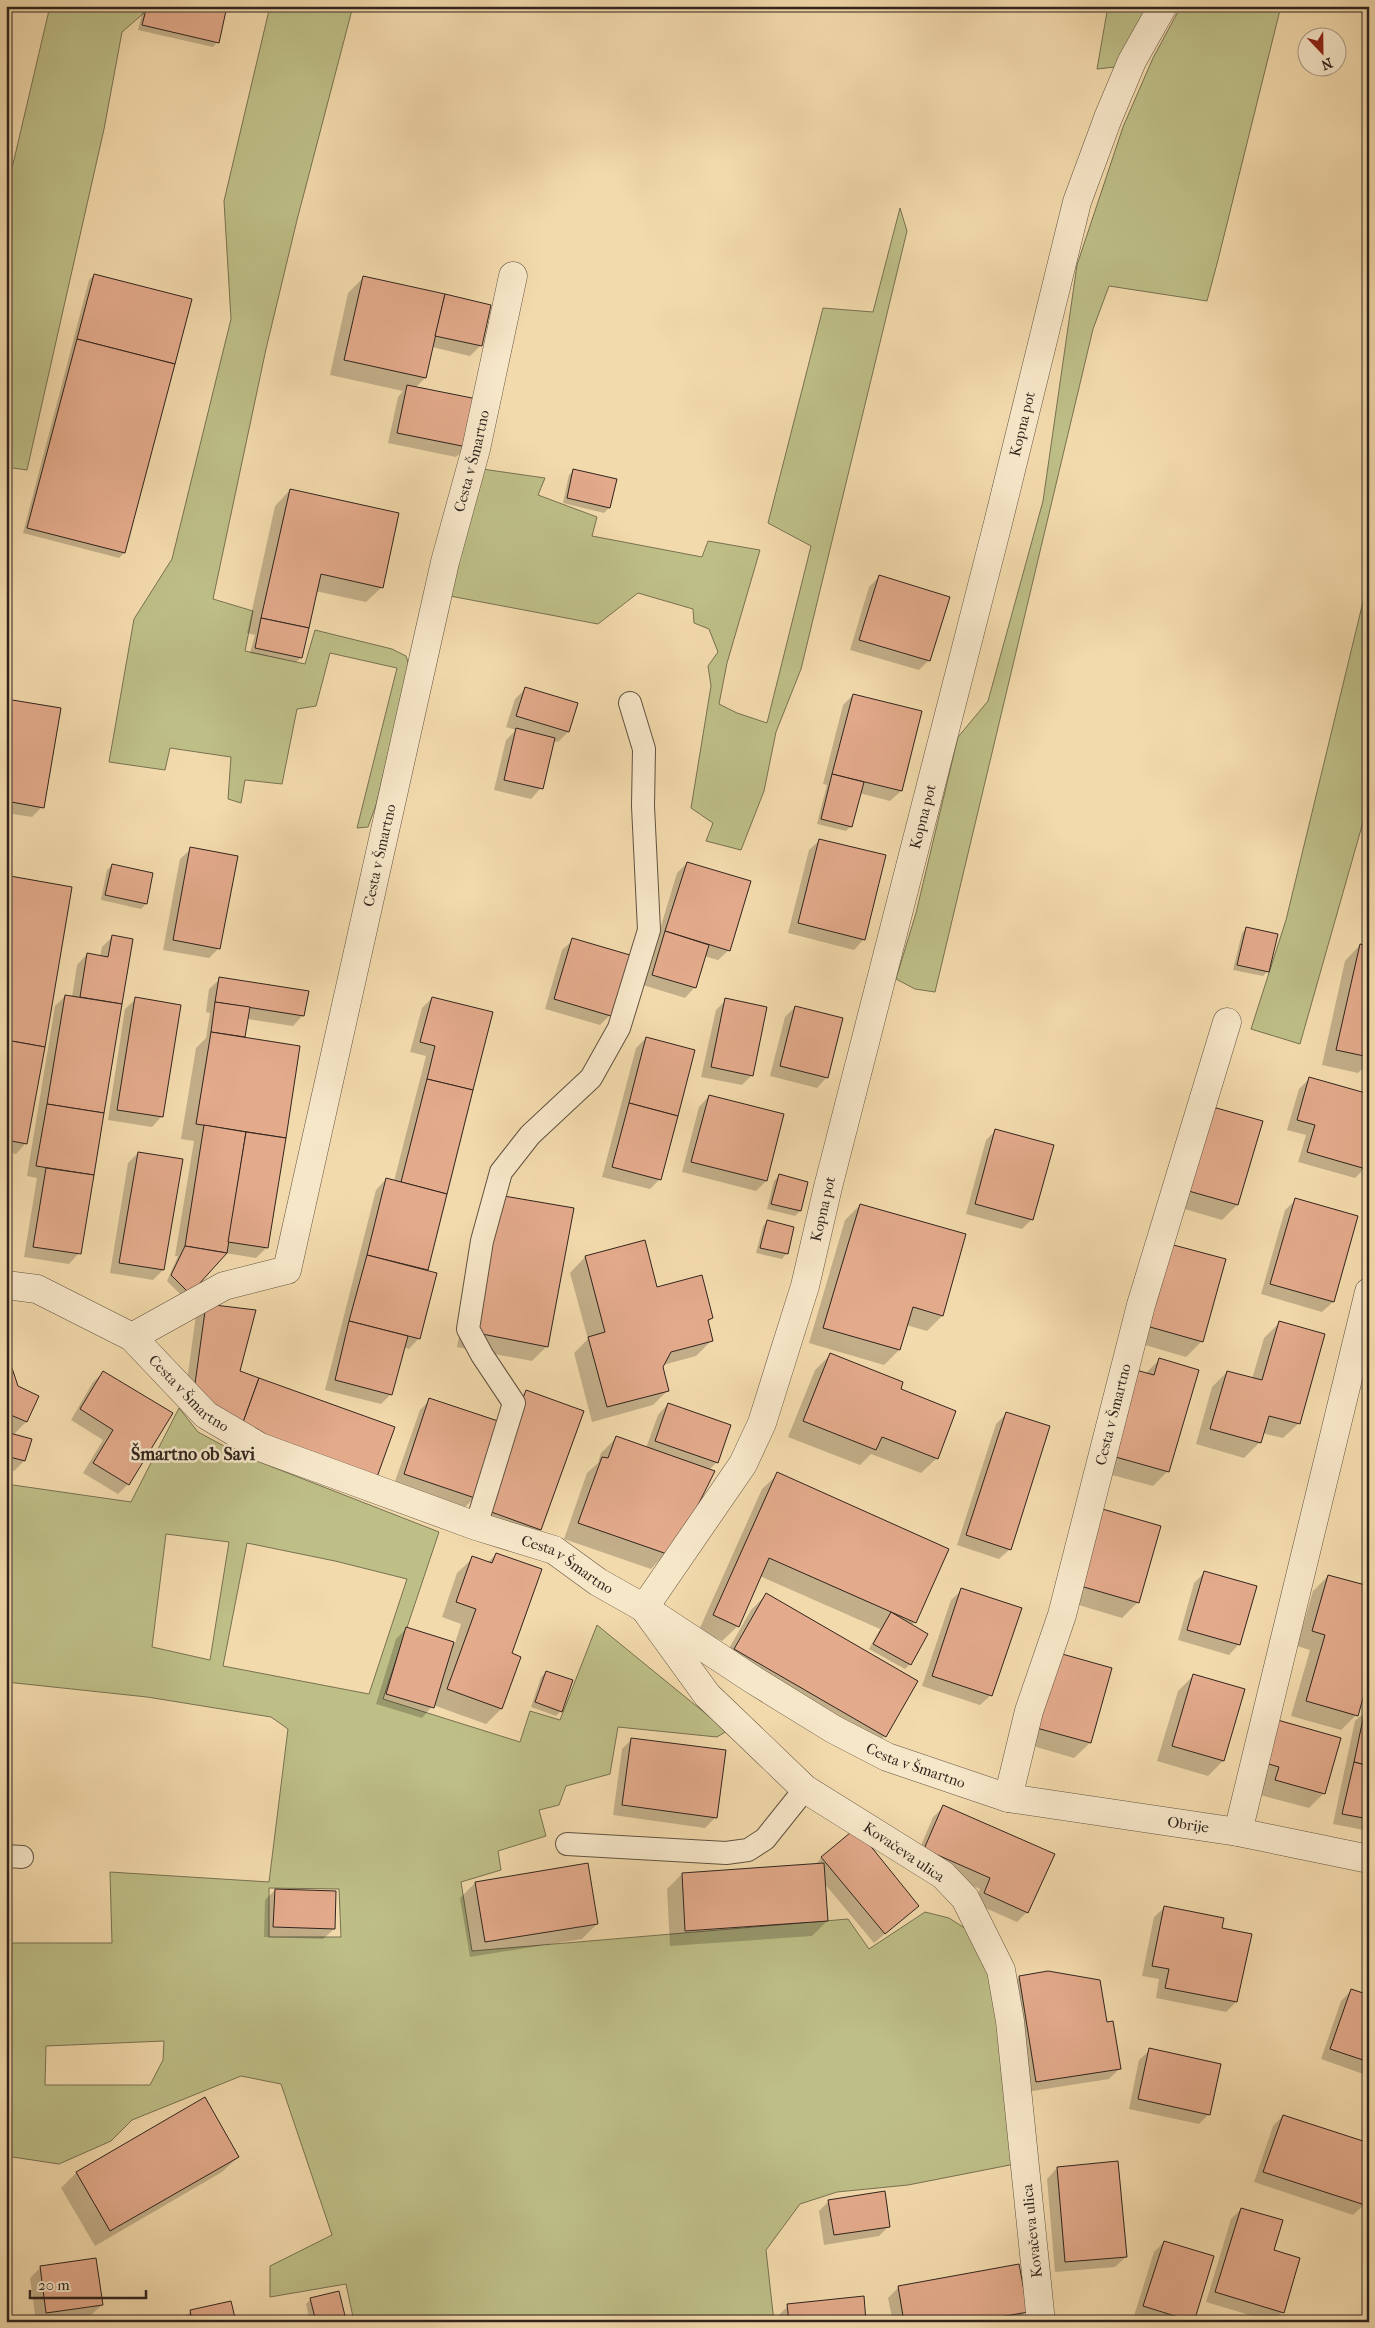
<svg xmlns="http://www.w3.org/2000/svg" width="1375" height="2328" font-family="'IM FELL French Canon',serif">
<rect width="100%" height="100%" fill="#f3daac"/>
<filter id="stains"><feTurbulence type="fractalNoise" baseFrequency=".004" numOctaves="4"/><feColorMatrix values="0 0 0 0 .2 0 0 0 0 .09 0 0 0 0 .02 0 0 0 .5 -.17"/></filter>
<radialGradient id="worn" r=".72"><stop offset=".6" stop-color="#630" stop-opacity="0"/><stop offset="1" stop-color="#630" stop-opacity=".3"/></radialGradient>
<g fill="#bebe87" stroke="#777152" fill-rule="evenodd">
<path d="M50,6H146L145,12L122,32L104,129L27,470L6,467V194Z"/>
<path d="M270,6H353L297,220L266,349L213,599L253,611L245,651L305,664L315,630L392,649L406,656L409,665L376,805L368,827L357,828L397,668L330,653L316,706L297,709L282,784L245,780L241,803L228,799L231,757L170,748L165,770L109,762L134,619L172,559L231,319L224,201Z"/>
<path d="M1108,6H1147L1115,67L1097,69Z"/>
<path d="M1181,6H1281L1218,260L1207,301L1109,286L1093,329L935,992L915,989L896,979L916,913L958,737L988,701L1043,501L1077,265L1123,127L1153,58Z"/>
<path d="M900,208L907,231L801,669L776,732L764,791L741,850L706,841L713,823L691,808L711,686L708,666L718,652L709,629L694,623L693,609L638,593L598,624L450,596L482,469L545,478L538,495L597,517L592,536L702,557L708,541L760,550L727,663L719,704L737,713L767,723L811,546L768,523L823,308L873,312Z"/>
<path d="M1369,577V801L1300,1044L1251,1029L1286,920Z"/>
<path d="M179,1408L198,1432L239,1454L439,1532L383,1699L520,1742L530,1711L560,1720L597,1625L727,1731L717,1737L618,1727L610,1774L566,1786L559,1805L539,1810L546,1836L498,1851L501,1870L461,1882L472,1951L848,1919L869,1949L925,1912L949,1918L966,1929L983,1961L994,1991L1015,2164L908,2185L837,2192L800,2204L766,2250L774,2322H354L346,2284L270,2297V2266L332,2235L281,2084L241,2076L132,2120L111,2141L59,2164L6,2156V1943H112L110,1872L269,1882L288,1729L271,1717L147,1697L6,1682V1484L131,1502ZM166,1534L229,1542L210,1660L152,1647ZM247,1543L335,1561L407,1579L369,1694L223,1666ZM269,1888L339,1889L341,1937H269ZM164,2041L163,2060L150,2085H45L46,2046Z"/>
</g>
<g fill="#0003">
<path d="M144,6H226L217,42L213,47L138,30Z"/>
<path d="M94,275L124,553L119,558L23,533L89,280Z"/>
<path d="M363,278L481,345L470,356L432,347L425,378L415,388L466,447L456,457L388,443L398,397L403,391L330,375L348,293Z"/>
<path d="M574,470L616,480L609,508L604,513L563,503L569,475Z"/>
<path d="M290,490L382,587L366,602L315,591L301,658L296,662L250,653L255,635L247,633L275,506Z"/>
<path d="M879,577L929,660L919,670L850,650L869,587Z"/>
<path d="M525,689L576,704L568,732L558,742L553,741L541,788L531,799L494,790L506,740L516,730L506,727L515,699Z"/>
<path d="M853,695L921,712L901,791L890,801L859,793L851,826L846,831L817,824L827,785L823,784L843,705Z"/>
<path d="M6,701L42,807L32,817L6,813Z"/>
<path d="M820,840L864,939L854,950L788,933L809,850Z"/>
<path d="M191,849L219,948L209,958L163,950L180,859Z"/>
<path d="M687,863L729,950L718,960L704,956L695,987L685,998L643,985L677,873Z"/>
<path d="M112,865L146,904L141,909L101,900L107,870Z"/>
<path d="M11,877L26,1143L16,1154L6,1152V882Z"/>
<path d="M1247,928L1268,971L1263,976L1233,970L1242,933Z"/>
<path d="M112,937L131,940L79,1253L69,1264L24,1257L37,1178L27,1176L55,1006L65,996L72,997L77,965L87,954L100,957L102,947Z"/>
<path d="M573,940L610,1015L600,1025L545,1009L562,950Z"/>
<path d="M1360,945L1369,947V1062L1358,1073L1322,1065L1345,961Z"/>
<path d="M220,979L303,1015L293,1026L247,1019L244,1038L285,1138L267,1247L256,1258L225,1253L184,1298L167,1281L178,1256H175L194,1141L181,1139L196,1048L206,1038L210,1013L206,1012L209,989Z"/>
<path d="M432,998L492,1013L426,1271L419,1338L409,1349L403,1347L391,1394L381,1404L325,1390L376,1190L386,1179L394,1181L426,1056L410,1052L422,1008Z"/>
<path d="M136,999L162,1116L152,1127L108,1120L125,1009Z"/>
<path d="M726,1000L752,1075L742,1085L701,1077L716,1010Z"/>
<path d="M795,1007L827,1077L817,1088L770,1076L785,1017Z"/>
<path d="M646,1038L660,1179L650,1189L602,1177L636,1048Z"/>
<path d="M1310,1078L1365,1168L1355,1178L1298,1162L1306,1135L1287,1130L1299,1089Z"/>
<path d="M709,1096L766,1181L756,1191L682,1172L699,1107Z"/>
<path d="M1261,1122L1237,1205L1222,1220L1164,1203Z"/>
<path d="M996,1130L1032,1219L1022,1229L966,1214L986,1140Z"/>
<path d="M138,1153L163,1270L153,1280L110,1273L128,1163Z"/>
<path d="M779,1176L807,1183L800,1211L795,1216L767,1209L774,1181Z"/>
<path d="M1296,1200L1333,1302L1322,1312L1261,1294L1285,1210Z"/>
<path d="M860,1205L942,1316L927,1331L906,1325L899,1350L884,1365L809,1343L845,1220Z"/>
<path d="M483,1211L547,1346L532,1361L457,1347Z"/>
<path d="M767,1222L793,1228L786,1254L782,1259L756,1253L763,1226Z"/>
<path d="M644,1242L657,1288L712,1318L707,1323L712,1340L696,1356L663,1365L662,1367L668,1390L653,1405L592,1422L574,1353L588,1339L570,1273L585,1257Z"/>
<path d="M1152,1259L1202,1341L1186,1357L1128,1340Z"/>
<path d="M206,1305L255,1311L184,1402L196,1315Z"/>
<path d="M1279,1323L1299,1423L1283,1438L1262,1433L1259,1443L1244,1458L1196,1444L1212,1387L1227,1372L1252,1379L1264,1338Z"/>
<path d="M830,1355L899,1390L937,1458L921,1473L871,1454L860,1465L788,1437L815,1370Z"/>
<path d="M1159,1360L1168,1471L1153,1486L1097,1471L1145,1374Z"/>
<path d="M6,1362L26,1422L13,1435L24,1461L14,1471L6,1469Z"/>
<path d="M104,1372L128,1484L118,1494L83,1473L103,1440L71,1420L93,1382Z"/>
<path d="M527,1391L540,1529L524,1545L468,1524L511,1407Z"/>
<path d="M430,1400L474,1498L464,1508L394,1484L420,1410Z"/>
<path d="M668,1404L717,1462L709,1470L666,1553L651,1569L564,1539L587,1473L598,1463L601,1453L616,1438L646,1448L658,1415Z"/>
<path d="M1006,1414L1010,1549L999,1559L957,1545L996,1424Z"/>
<path d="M778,1474L948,1549L912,1626L910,1664L905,1669L869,1649L880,1629L760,1576L738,1626L722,1641L699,1630L762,1489Z"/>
<path d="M1085,1525L1138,1602L1122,1618L1062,1600Z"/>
<path d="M496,1554L510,1654L501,1709L486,1724L433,1705L422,1718L376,1704L396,1639L406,1629L455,1643L461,1624L442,1617L457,1573L473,1558L487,1563Z"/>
<path d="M1204,1573L1239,1644L1229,1655L1178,1640L1194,1583Z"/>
<path d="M1328,1576L1356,1715L1341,1730L1291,1716L1310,1650L1297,1646L1313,1591Z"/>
<path d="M962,1590L991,1695L980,1705L922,1686L951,1600Z"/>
<path d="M766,1595L885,1736L869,1751L720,1664L751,1610Z"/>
<path d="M1110,1669L1090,1743L1074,1758L1019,1742Z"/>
<path d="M546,1672L561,1711L556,1716L531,1707L541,1677Z"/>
<path d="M1193,1676L1223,1761L1208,1776L1157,1761L1178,1691Z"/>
<path d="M1366,1711H1369V1831L1333,1824L1355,1721Z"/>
<path d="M1259,1735L1324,1793L1309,1808L1260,1795Z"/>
<path d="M632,1739L715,1818L705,1828L613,1815L622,1749Z"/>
<path d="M944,1807L1027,1912L1017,1922L974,1903L980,1889L915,1860L933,1817Z"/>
<path d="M822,1857L918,1906L874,1943L824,1883L827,1921L812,1936L670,1946L667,1889L682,1874L815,1865Z"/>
<path d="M475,1883L597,1924L582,1939L470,1957L460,1898Z"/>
<path d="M275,1890L334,1929L323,1939L264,1937L265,1900Z"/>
<path d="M1165,1907L1221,1929L1236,2002L1226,2012L1156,1998L1159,1979L1142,1976L1154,1917Z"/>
<path d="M1019,1977L1106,2024L1120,2068L1109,2079L1026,2092L1009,1987Z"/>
<path d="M1351,1991L1369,1997V2076L1321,2059L1341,2001Z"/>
<path d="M1150,2050L1209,2114L1199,2124L1129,2109L1139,2060Z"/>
<path d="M204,2099L238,2157L222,2172L95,2246L61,2188L76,2173Z"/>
<path d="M1283,2116L1369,2189L1364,2205L1353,2215L1254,2182L1273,2126Z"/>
<path d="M1057,2168L1126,2257L1115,2267L1055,2272L1047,2179Z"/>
<path d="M829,2201L889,2226L879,2236L824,2245L819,2211Z"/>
<path d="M1241,2209L1272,2251L1282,2312L1273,2322L1206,2302L1231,2219Z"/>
<path d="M1164,2242L1193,2321L1192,2322H1152L1134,2316L1154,2252Z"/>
<path d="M41,2267L102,2305L91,2315L36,2322L30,2278Z"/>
<path d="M899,2287L1027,2311L1015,2322H893L888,2298Z"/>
<path d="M311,2299L344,2320L342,2322H310L306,2304Z"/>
<path d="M788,2306L865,2322H778V2316Z"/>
<path d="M191,2311L234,2322H180Z"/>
</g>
<g fill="#e3aa8b" stroke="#30241d">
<path d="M147,6H227L219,43L142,25Z"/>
<path d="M94,274L192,299L175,364L77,339Z"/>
<path d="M363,276L445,294L426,378L344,360Z"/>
<path d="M445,294L491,305L482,346L435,336Z"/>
<path d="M77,339L175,364L125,553L27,528Z"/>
<path d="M407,385L477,399L467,447L397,433Z"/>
<path d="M573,469L617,479L610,508L567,498Z"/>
<path d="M290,489L399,513L383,588L321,574L309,628L261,618Z"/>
<path d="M879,575L950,597L930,661L859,640Z"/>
<path d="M261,618L309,628L302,658L255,648Z"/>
<path d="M525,687L578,703L569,732L516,716Z"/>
<path d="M853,694L922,711L902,791L832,774Z"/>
<path d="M6,699L61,708L44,808L6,801Z"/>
<path d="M516,728L555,738L543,789L504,780Z"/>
<path d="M832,774L864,782L852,827L821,819Z"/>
<path d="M819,839L886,855L865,940L798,923Z"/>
<path d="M190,847L238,856L220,949L173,940Z"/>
<path d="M687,862L751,881L730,951L665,931Z"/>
<path d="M112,864L153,873L147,904L105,895Z"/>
<path d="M10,876L72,887L45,1047L6,1040V898Z"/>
<path d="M1246,927L1278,934L1269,972L1237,965Z"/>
<path d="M665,931L709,945L696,988L652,975Z"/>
<path d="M112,935L133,939L122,1004L80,997L87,953L108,957Z"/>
<path d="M572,938L630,955L611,1016L554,999Z"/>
<path d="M1360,944L1369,946V1057L1336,1050Z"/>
<path d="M219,977L309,991L304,1016L215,1002Z"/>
<path d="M65,995L122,1004L104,1113L47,1104Z"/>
<path d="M135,997L181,1005L163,1117L117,1110Z"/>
<path d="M432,997L493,1012L473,1090L427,1079L435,1046L420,1042Z"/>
<path d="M725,998L767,1007L753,1076L711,1067Z"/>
<path d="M215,1002L250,1007L245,1037L211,1032Z"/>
<path d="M795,1006L843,1018L828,1078L780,1066Z"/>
<path d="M211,1032L300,1046L286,1138L196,1124Z"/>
<path d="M646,1037L695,1050L678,1116L629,1103Z"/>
<path d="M6,1040L45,1047L27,1144L6,1140Z"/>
<path d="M1309,1077L1369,1094V1160L1366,1169L1307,1152L1315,1125L1297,1120Z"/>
<path d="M427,1079L473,1090L447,1194L401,1182Z"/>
<path d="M709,1095L784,1114L767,1181L691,1162Z"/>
<path d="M629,1103L678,1116L661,1180L612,1167Z"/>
<path d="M47,1104L104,1113L94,1175L36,1166Z"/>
<path d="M1202,1104L1263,1121L1238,1205L1178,1188Z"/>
<path d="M204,1125L246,1132L227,1253L185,1246Z"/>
<path d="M995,1129L1054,1145L1033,1220L975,1204Z"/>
<path d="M246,1132L286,1138L268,1248L228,1242Z"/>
<path d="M138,1152L183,1159L164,1270L119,1263Z"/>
<path d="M46,1168L94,1175L81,1254L33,1247Z"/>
<path d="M779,1174L808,1182L801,1211L771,1204Z"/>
<path d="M386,1178L447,1194L428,1270L367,1255Z"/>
<path d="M498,1195L574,1208L548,1347L472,1332Z"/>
<path d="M1295,1198L1358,1216L1334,1302L1270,1284Z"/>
<path d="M860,1204L966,1234L943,1316L913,1307L900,1350L823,1328Z"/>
<path d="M767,1220L794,1227L788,1254L760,1248Z"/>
<path d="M645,1240L657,1287L702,1275L713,1318L708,1320L713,1341L671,1352L663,1367L669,1391L607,1407L588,1337L605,1332L585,1256Z"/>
<path d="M1166,1243L1226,1259L1203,1342L1143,1325Z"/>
<path d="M185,1246L227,1253L190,1294L171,1275Z"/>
<path d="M367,1255L437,1273L420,1339L349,1321Z"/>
<path d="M206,1304L256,1310L240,1371L259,1378L241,1428L194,1391Z"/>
<path d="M349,1321L408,1336L392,1395L335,1380Z"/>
<path d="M1279,1321L1325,1334L1300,1424L1269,1416L1261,1443L1210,1429L1227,1371L1262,1380Z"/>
<path d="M830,1353L903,1382L901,1389L956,1411L938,1459L882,1437L876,1450L803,1421Z"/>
<path d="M1159,1358L1199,1370L1169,1472L1112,1456L1136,1370L1154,1375Z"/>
<path d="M6,1360L10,1362L18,1386L39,1396L27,1422L6,1413Z"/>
<path d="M103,1371L173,1413L129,1485L93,1463L113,1430L80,1409Z"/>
<path d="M259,1378L395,1427L377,1477L241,1428Z"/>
<path d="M526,1390L584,1411L541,1530L483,1509Z"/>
<path d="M429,1398L501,1422L475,1498L404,1474Z"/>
<path d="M668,1403L731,1425L718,1463L655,1441Z"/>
<path d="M1006,1412L1050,1426L1011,1550L966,1535Z"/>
<path d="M6,1432L32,1439L25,1461L6,1456Z"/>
<path d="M616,1436L715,1471L683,1535L667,1554L578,1523L602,1457L608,1458Z"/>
<path d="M777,1472L949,1549L916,1623L769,1558L739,1627L713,1615Z"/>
<path d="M1099,1508L1161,1526L1139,1603L1077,1585Z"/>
<path d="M496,1553L542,1569L512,1653L521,1657L502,1709L447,1689L476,1609L456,1602L472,1556L492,1563Z"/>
<path d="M1204,1571L1257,1586L1240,1645L1187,1630Z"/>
<path d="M1328,1575L1369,1586V1677L1358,1716L1306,1701L1325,1635L1312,1631Z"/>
<path d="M961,1588L1022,1608L992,1696L932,1676Z"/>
<path d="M766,1593L918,1681L886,1737L734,1649Z"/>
<path d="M891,1612L928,1634L911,1665L873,1644Z"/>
<path d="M406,1627L454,1642L434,1708L386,1694Z"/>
<path d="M1055,1652L1112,1668L1091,1743L1033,1727Z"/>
<path d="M546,1671L573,1680L562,1712L535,1702Z"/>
<path d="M1193,1674L1245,1689L1224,1761L1172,1746Z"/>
<path d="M1365,1709L1369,1710V1766L1354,1762Z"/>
<path d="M1274,1719L1341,1738L1325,1794L1275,1780L1279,1767L1262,1762Z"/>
<path d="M631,1738L726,1750L717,1818L622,1805Z"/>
<path d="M1354,1762L1369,1766V1819L1342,1814Z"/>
<path d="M943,1805L1055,1854L1028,1913L984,1893L990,1878L924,1849Z"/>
<path d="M856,1828L919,1906L885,1934L821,1857Z"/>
<path d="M588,1863L598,1924L485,1942L475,1882Z"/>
<path d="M824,1863L828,1921L685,1931L682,1873Z"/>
<path d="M275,1889L336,1891L335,1929L273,1927Z"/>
<path d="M1164,1906L1224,1918L1222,1928L1252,1934L1237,2002L1165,1988L1169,1969L1152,1966Z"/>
<path d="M1048,1971L1100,1980L1107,2022L1113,2021L1121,2069L1036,2082L1019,1976Z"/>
<path d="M1351,1989L1369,1995V2062L1330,2049Z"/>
<path d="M1149,2048L1221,2064L1210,2115L1138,2099Z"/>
<path d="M205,2097L239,2157L110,2231L76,2172Z"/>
<path d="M1283,2115L1369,2143V2193L1365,2205L1263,2172Z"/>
<path d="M1118,2161L1127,2257L1065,2262L1057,2167Z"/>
<path d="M885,2191L890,2227L834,2235L828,2200Z"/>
<path d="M1241,2208L1283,2220L1274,2250L1300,2258L1284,2313L1215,2292Z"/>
<path d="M1164,2241L1214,2256L1194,2322L1143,2306Z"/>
<path d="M96,2258L103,2305L46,2313L40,2266Z"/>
<path d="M1019,2264L1028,2312L972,2322H904L898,2286Z"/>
<path d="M339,2291L346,2320L316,2322L310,2298Z"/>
<path d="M864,2296L866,2322H789L787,2304Z"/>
<path d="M231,2301L236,2322H192L190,2310Z"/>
</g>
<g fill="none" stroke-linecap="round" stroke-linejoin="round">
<g stroke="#615241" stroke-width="24">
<g id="service">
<path d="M476,1526L514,1403L482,1355L468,1329L482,1241L501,1172L530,1135L591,1078L619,1028L649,930L643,806L644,749L630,703"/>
<path d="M567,1844L726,1853L748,1850L765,1839L805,1789"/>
<path d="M6,1856L22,1857"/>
</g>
</g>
<g stroke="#615241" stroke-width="29">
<g id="minor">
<path id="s1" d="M6,1285L37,1289L132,1337L206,1415L260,1447L476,1526L554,1550L598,1582L644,1608L752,1679L833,1729L887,1757L1008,1798L1238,1832L1369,1859"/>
<path id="s2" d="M132,1337L224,1286L287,1270L425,651L445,562L476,449L513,276"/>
<path id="s3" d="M1008,1798L1029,1711L1062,1615L1141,1305L1227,1022"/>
<path d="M1238,1832L1369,1292"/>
<path id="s4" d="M1041,2322L1010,2021L1001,1970L965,1898L943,1875L805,1789L707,1695L644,1608L743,1464L762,1423L805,1286L828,1187L998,523L1077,202L1108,118L1132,61L1163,6"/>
</g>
</g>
<use href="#service" stroke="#f7e7c9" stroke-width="22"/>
<use href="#minor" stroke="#f7e7c9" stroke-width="28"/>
</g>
<g text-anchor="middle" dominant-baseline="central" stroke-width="5" stroke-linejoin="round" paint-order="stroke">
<g font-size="15" fill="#30241d" stroke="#f7e7c9">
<text stroke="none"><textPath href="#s4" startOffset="2125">Kopna pot</textPath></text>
<text stroke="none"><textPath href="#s2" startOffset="1000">Cesta v Šmartno</textPath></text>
<text stroke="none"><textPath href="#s4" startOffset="1720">Kopna pot</textPath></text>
<text stroke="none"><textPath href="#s2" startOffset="595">Cesta v Šmartno</textPath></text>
<text stroke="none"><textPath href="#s4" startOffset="1315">Kopna pot</textPath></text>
<text stroke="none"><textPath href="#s1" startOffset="218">Cesta v Šmartno</textPath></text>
<text stroke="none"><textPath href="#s3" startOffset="398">Cesta v Šmartno</textPath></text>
<text stroke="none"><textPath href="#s1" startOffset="638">Cesta v Šmartno</textPath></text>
<text stroke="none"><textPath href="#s1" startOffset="1042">Cesta v Šmartno</textPath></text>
<text stroke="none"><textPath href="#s1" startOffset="1322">Obrije</textPath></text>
<text transform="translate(904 1852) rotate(34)">Kovačeva ulica</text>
<text transform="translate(1032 2231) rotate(-96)">Kovačeva ulica</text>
</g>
<g font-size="18" font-weight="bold" fill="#30241d" stroke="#f7e7c9">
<text x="193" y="1454">Šmartno ob Savi</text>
</g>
</g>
<rect width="1375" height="2328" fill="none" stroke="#f3daac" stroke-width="25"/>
<rect x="8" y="8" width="1360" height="2313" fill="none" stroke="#30241d" stroke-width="2.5"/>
<rect x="12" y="12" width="1350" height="2303" fill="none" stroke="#30241d"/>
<g transform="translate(1322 52) rotate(158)"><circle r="24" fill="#f7e7c9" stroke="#a79984"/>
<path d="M0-4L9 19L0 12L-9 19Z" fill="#8f2418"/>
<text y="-8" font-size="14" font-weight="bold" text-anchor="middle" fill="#30241d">N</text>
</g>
<path d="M30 2290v8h116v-8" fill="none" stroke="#30241d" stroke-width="2.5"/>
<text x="38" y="2290" font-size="15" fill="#30241d" stroke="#f7e7c9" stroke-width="4" paint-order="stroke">20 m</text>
<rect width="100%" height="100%" filter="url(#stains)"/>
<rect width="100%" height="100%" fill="url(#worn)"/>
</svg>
